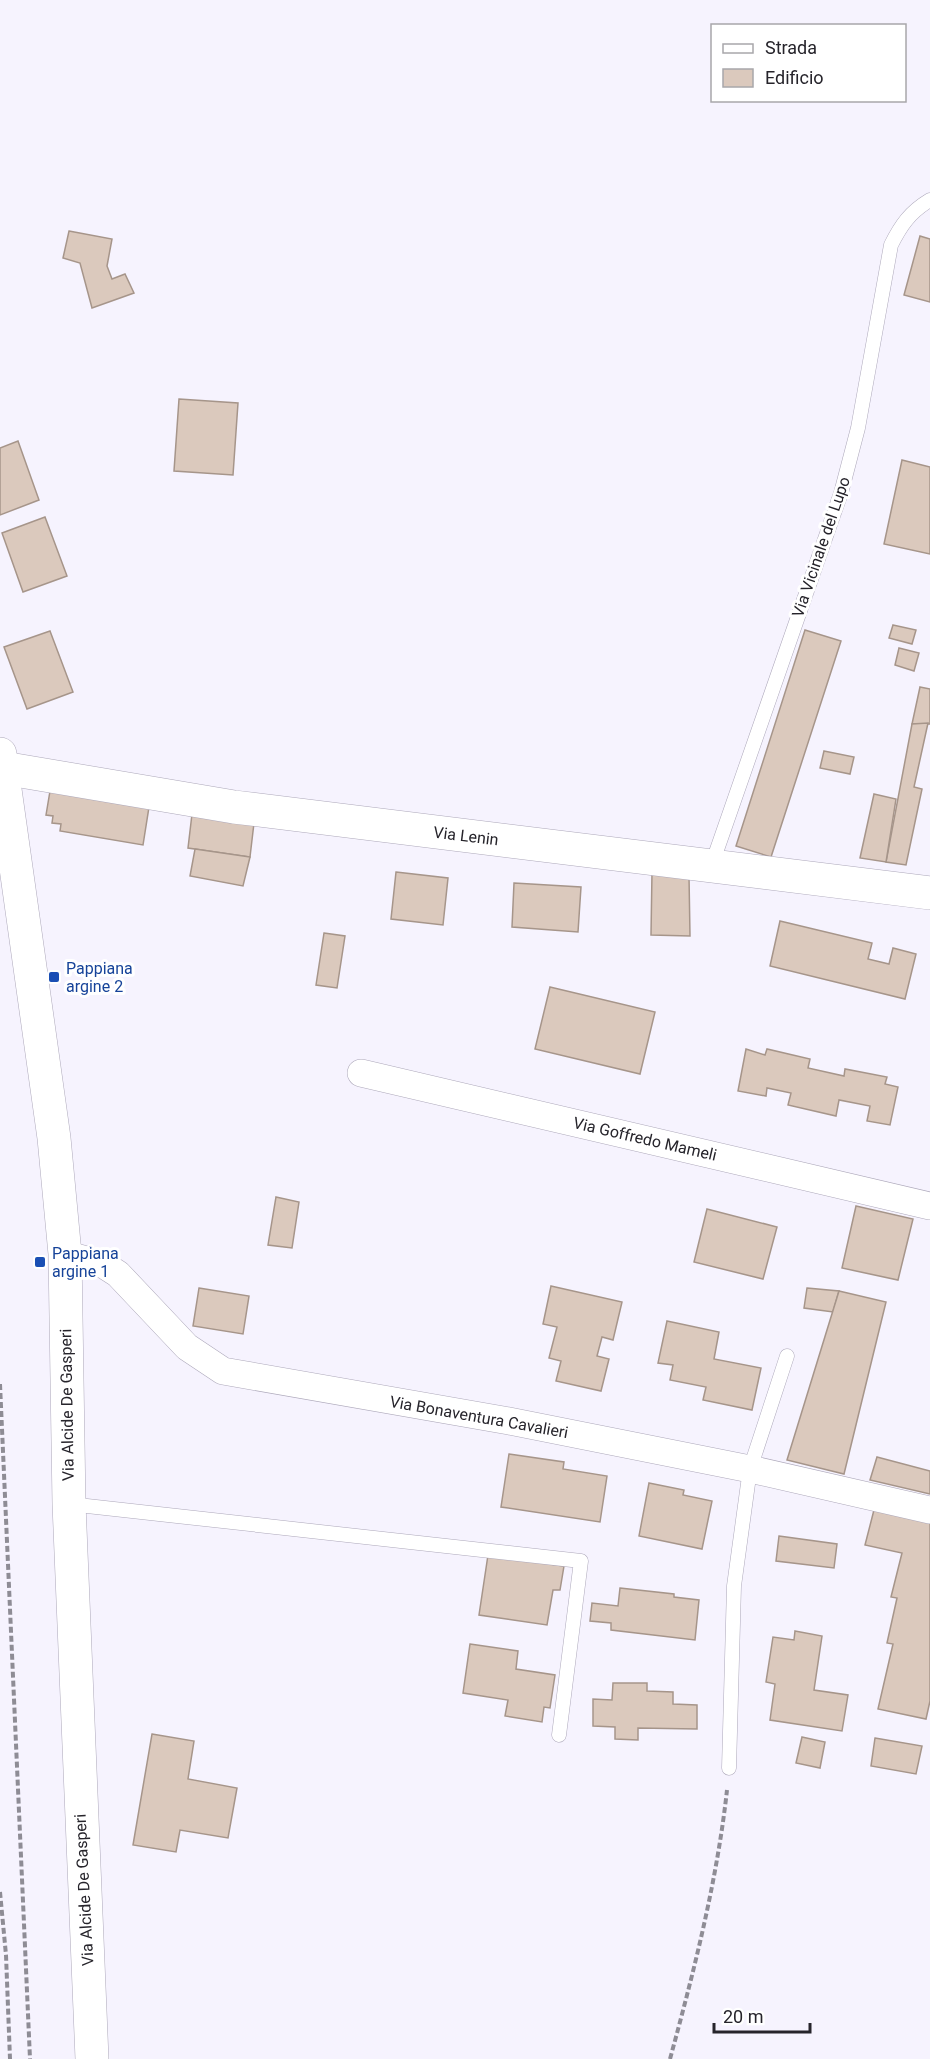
<svg xmlns="http://www.w3.org/2000/svg" width="930" height="2059" font-family="Roboto,sans-serif">
<rect width="100%" height="100%" fill="#f6f3fe"/>
<g fill="#dbc9bd" stroke="#a6958a" stroke-width="1.5">
<path d="M69,231L112,239L107,266L112,279L125,274L134,293L92,308L80,263L63,258Z"/>
<path d="M920,236L930,239V302L904,295Z"/>
<path d="M179,399L238,403L233,475L174,471Z"/>
<path d="M18,441L39,500L0,515V448Z"/>
<path d="M902,460L930,467V554L884,544Z"/>
<path d="M45,517L67,576L23,592L2,533Z"/>
<path d="M893,625L916,630L912,644L889,638Z"/>
<path d="M805,630L841,641L771,857L736,846Z"/>
<path d="M50,631L73,692L27,709L4,647Z"/>
<path d="M899,648L919,653L914,671L895,665Z"/>
<path d="M920,687L930,689V724H912Z"/>
<path d="M928,723L914,787L922,789L906,865L886,862L912,724Z"/>
<path d="M824,751L854,757L850,774L820,768Z"/>
<path d="M50,791L149,807L143,845L60,831L61,824L52,823L53,816L46,815Z"/>
<path d="M874,794L896,799L886,862L860,858Z"/>
<path d="M192,814L254,823L250,857L188,848Z"/>
<path d="M195,849L250,857L243,886L190,876Z"/>
<path d="M396,872L448,878L443,925L391,919Z"/>
<path d="M652,872L689,876L690,936L651,935Z"/>
<path d="M514,883L581,887L578,932L512,927Z"/>
<path d="M780,921L872,943L868,959L889,964L893,948L916,954L905,999L770,966Z"/>
<path d="M324,933L345,936L337,988L316,985Z"/>
<path d="M550,987L655,1012L640,1074L535,1049Z"/>
<path d="M746,1049L765,1055L767,1049L810,1059L808,1068L844,1076L845,1069L887,1077L885,1084L898,1087L890,1125L867,1121L870,1106L839,1100L836,1116L788,1105L791,1093L767,1088L766,1096L738,1091Z"/>
<path d="M276,1197L299,1202L292,1248L268,1245Z"/>
<path d="M856,1206L913,1219L898,1280L842,1268Z"/>
<path d="M707,1209L777,1227L763,1279L694,1262Z"/>
<path d="M551,1286L622,1302L613,1340L602,1337L597,1356L609,1359L601,1391L556,1381L561,1361L549,1358L557,1327L543,1324Z"/>
<path d="M199,1288L249,1296L243,1334L193,1326Z"/>
<path d="M807,1288L839,1291L833,1312L804,1308Z"/>
<path d="M839,1291L886,1302L844,1474L787,1460Z"/>
<path d="M667,1321L719,1332L714,1359L761,1368L752,1410L703,1400L706,1387L670,1380L673,1365L658,1363Z"/>
<path d="M509,1454L564,1462L563,1469L607,1476L600,1522L501,1507Z"/>
<path d="M877,1457L930,1471V1494L870,1480Z"/>
<path d="M649,1483L684,1490L683,1495L712,1501L702,1549L639,1536Z"/>
<path d="M875,1506L930,1519V1701L926,1719L878,1709L893,1644L887,1643L897,1598L891,1597L902,1553L865,1545Z"/>
<path d="M779,1536L837,1544L834,1568L776,1561Z"/>
<path d="M488,1555L564,1566L560,1590H553L547,1625L479,1615Z"/>
<path d="M620,1588L674,1594V1597L699,1600L695,1640L611,1630V1623L590,1621L592,1603L618,1606Z"/>
<path d="M795,1631L822,1636L814,1690L848,1695L842,1731L770,1720L775,1684L766,1682L773,1637L794,1640Z"/>
<path d="M470,1644L518,1651L516,1669L555,1675L550,1708L544,1707L542,1722L505,1716L508,1700L463,1693Z"/>
<path d="M613,1683H647V1691L673,1692V1704L697,1705V1729L638,1728V1740L615,1739V1727L593,1726V1699L612,1700Z"/>
<path d="M152,1734L194,1741L188,1779L237,1788L228,1838L180,1830L176,1852L133,1845Z"/>
<path d="M802,1737L825,1742L820,1768L796,1763Z"/>
<path d="M875,1738L922,1746L916,1774L871,1766Z"/>
</g>
<g fill="none" stroke-linecap="round" stroke-linejoin="round">
<g stroke="#ada8ba" stroke-width="15">
<g id="service">
<path d="M712,864L841,493L858,428L891,245C901,225 910,212 930,200"/>
<path d="M69,1504L581,1561L559,1735"/>
<path d="M729,1768L734,1586L750,1469L787,1356"/>
</g>
</g>
<g stroke="#ada8ba" stroke-width="28">
<g id="minor">
<path d="M361,1073L930,1206"/>
<path d="M65,1254L104,1265L118,1274L187,1347L223,1371L509,1421L750,1469L930,1510"/>
</g>
</g>
<g stroke="#ada8ba" stroke-width="34">
<g id="tertiary">
<path d="M0,754L54,1138L65,1254L69,1504L92,2059"/>
<path d="M3,768L234,807L930,893"/>
</g>
</g>
<g stroke="#8e8c95" stroke-width="4" stroke-dasharray="6 3" stroke-linecap="butt">
<path d="M0,1384L30,2059"/>
<path d="M0,1892L6,1955L10,2059"/>
<path d="M670,2059C694,1971 717,1881 727,1790"/>
</g>
<use href="#service" stroke="#fff" stroke-width="14"/>
<use href="#minor" stroke="#fff" stroke-width="27"/>
<use href="#tertiary" stroke="#fff" stroke-width="33"/>
</g>
<g fill="#1a4fb4" stroke="#fff" stroke-width="2">
<rect x="48" y="971" width="12" height="12" rx="3"/>
<rect x="34" y="1256" width="12" height="12" rx="3"/>
</g>
<g text-anchor="middle" dominant-baseline="central" stroke-width="6" stroke-linejoin="round" paint-order="stroke">
<g font-size="16" fill="#26242b" stroke="#fff">
<text transform="translate(821 547) rotate(-71)">Via Vicinale del Lupo</text>
<text transform="translate(466 836) rotate(7)">Via Lenin</text>
<text transform="translate(645 1139) rotate(13)">Via Goffredo Mameli</text>
<text transform="translate(67 1405) rotate(-91)">Via Alcide De Gasperi</text>
<text transform="translate(479 1417) rotate(10)">Via Bonaventura Cavalieri</text>
<text transform="translate(84 1890) rotate(-93)">Via Alcide De Gasperi</text>
</g>
<g font-size="16" fill="#164399" stroke="#fff" text-anchor="start">
<text x="66" y="968">Pappiana<tspan x="66" dy="18">argine 2</tspan></text>
<text x="52" y="1253">Pappiana<tspan x="52" dy="18">argine 1</tspan></text>
</g>
</g>
<rect x="711" y="24" width="195" height="78" fill="#ffffff" stroke="#a8a7aa" stroke-width="1.5"/>
<rect x="723" y="44" width="30" height="9" fill="#ffffff" stroke="#a8a7aa" stroke-width="1.5"/>
<text x="765" y="54" font-size="18" fill="#26242b">Strada</text>
<rect x="723" y="69" width="30" height="18" fill="#dbc9bd" stroke="#a8a7aa" stroke-width="1.5"/>
<text x="765" y="84" font-size="18" fill="#26242b">Edificio</text>
<path d="M714 2023v9h96v-9" fill="none" stroke="#26242b" stroke-width="3"/>
<text x="723" y="2023" font-size="18" fill="#26242b" stroke="#ffffff" stroke-width="4.5" paint-order="stroke">20 m</text>
</svg>
